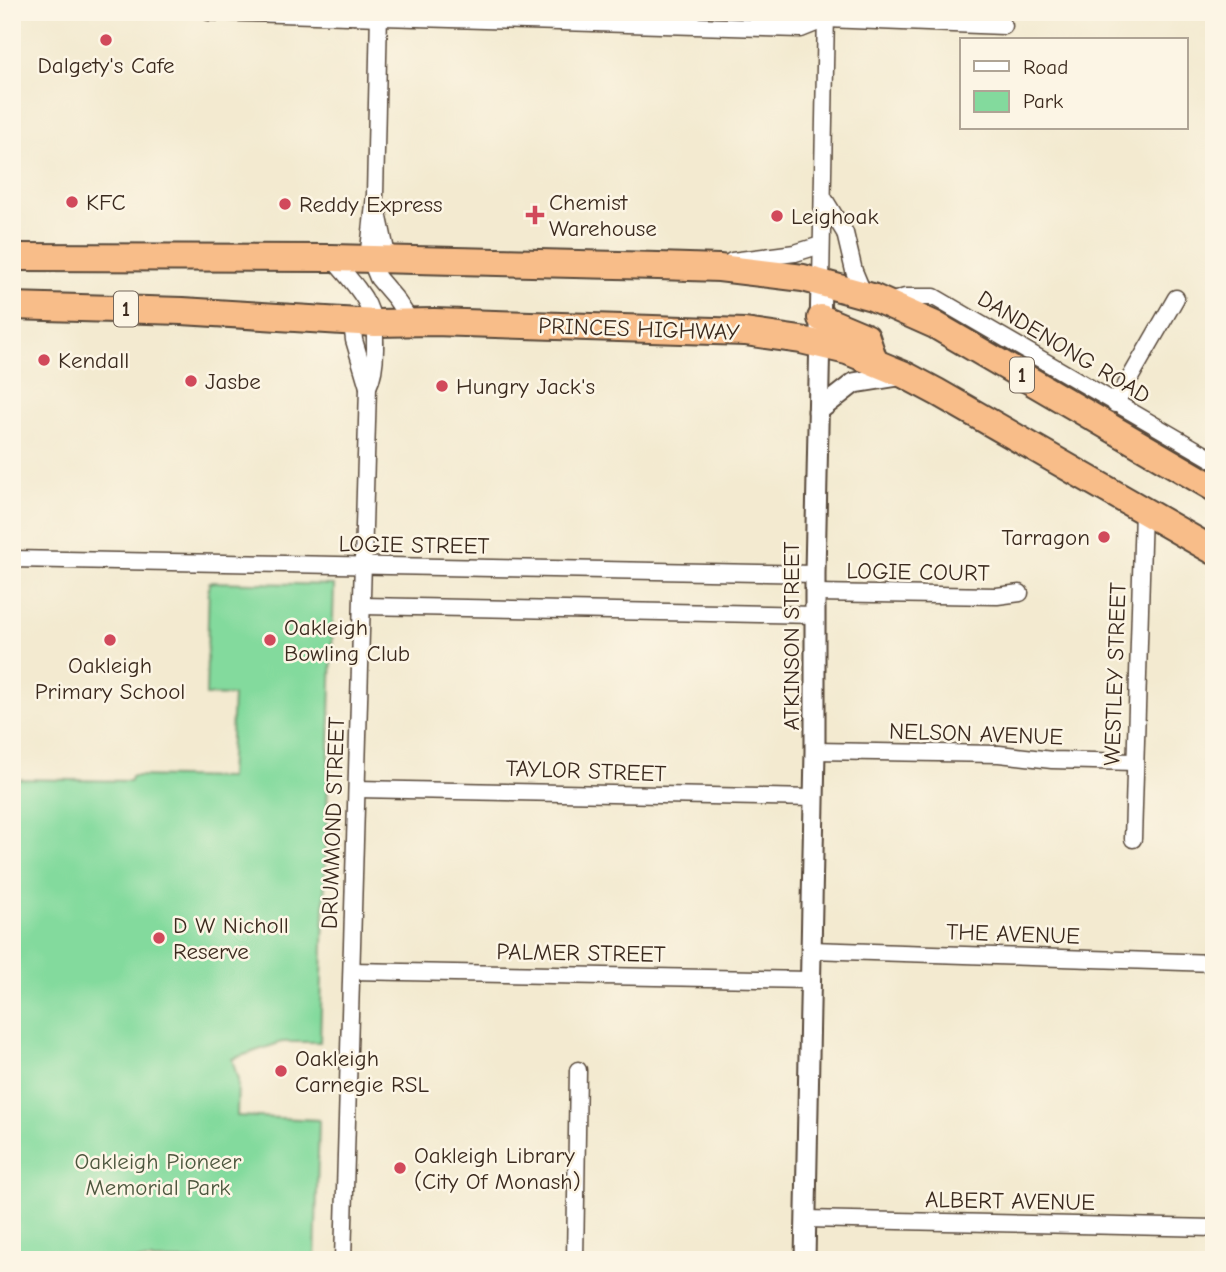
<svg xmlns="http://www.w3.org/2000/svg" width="1226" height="1272" font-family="'Comic Neue',sans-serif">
<rect width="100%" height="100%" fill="#fcf5e5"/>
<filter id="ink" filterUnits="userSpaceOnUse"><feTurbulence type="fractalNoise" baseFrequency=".0143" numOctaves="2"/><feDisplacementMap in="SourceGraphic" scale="14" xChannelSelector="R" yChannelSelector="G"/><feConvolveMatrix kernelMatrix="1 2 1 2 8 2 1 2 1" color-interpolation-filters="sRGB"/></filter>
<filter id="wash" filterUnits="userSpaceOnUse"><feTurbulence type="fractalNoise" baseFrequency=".00686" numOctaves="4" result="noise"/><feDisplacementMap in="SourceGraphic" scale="28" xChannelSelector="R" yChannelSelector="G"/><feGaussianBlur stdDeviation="1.57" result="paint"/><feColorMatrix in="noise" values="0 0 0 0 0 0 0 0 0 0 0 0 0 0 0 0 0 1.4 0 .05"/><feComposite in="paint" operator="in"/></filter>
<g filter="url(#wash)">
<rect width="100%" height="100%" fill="#f3ead0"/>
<path fill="#83da9d" stroke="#5f825e" stroke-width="2" d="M209,582L334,585L320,1042H282L232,1059L238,1080L237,1116L319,1120L315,1260H12V779L130,781L131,776L229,778L233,696L206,695Z"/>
</g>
<g filter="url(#ink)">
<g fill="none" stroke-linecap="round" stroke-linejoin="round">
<g stroke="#574739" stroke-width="19">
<g id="minor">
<path d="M209,12L801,29L826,19"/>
<path d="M379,12L375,195L369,250L370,259L378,278L395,298L412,323"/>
<path d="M818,15L826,19L1004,26"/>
<path d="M823,197L845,233L854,271L864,295"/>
<path d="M377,208L388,260"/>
<path d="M332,258C359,291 377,303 375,349C375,363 374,375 368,387"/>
<path d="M732,261L795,253L821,245"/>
<path d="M821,282L826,12"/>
<path d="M887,303L905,297H934L1214,460"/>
<path d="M1115,404L1176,298"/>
<path d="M12,559L815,574"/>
<path d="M816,593L997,596L1020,593"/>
<path d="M363,606L816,615"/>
<path d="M815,751L999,754L1052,760L1135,762"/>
<path d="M357,789L814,798"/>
<path d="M1133,839L1143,511"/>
<path d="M811,950L1214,963"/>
<path d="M352,971L810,980"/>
<path d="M806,1219L1214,1228"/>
<path d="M343,1260L368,387L354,340L352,322"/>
<path d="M575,1260L578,1070"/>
</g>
</g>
<g stroke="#574739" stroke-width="23">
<g id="tertiary">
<path d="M818,411L854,383L904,375"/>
<path d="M805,1260L815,751V574L821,282"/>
</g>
</g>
<g stroke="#574739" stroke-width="30">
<g id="trunk">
<path d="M12,257L332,258L658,266L719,268L803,278L872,297L935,325L1214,488"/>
<path d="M12,306L182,311L375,323L434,322L745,332L801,340L847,351L905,375L937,392L1214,551"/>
<path d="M821,318L866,337L874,361"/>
</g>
</g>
<use href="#minor" stroke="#fff" stroke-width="16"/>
<use href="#tertiary" stroke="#fff" stroke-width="19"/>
<use href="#trunk" stroke="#f8bd89" stroke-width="26"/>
</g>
</g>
<g fill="#d1495b" stroke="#fcf5e5" stroke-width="2.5">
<circle cx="106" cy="40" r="7"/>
<circle cx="72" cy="202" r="7"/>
<circle cx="285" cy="204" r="7"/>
<path d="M531.5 204.5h7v7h7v7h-7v7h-7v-7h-7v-7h7z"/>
<circle cx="777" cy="216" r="7"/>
<circle cx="44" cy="360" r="7"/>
<circle cx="191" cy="381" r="7"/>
<circle cx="442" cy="386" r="7"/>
<circle cx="1104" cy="537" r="7"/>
<circle cx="110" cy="640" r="7"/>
<circle cx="270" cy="640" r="7"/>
<circle cx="159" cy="938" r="7"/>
<circle cx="281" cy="1071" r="7"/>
<circle cx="400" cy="1168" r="7"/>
</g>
<g text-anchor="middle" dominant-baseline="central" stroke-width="5" stroke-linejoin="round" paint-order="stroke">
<g fill="#fcf5e5" stroke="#75675a" stroke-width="2">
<rect x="114" y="291.5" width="24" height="35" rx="5"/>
<rect x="1010" y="357.5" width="24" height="35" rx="5"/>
</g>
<g font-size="21" font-weight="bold" fill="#3b2a1e">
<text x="126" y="309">1</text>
<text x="1022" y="375">1</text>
</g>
<g font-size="23" fill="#3b2a1e" stroke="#fcf5e5" text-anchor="start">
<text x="106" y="65" text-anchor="middle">Dalgety's Cafe</text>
<text x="86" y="202">KFC</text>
<text x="549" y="202">Chemist<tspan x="549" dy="26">Warehouse</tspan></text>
<text x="299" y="204">Reddy Express</text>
<text x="791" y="216">Leighoak</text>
<text x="58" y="360">Kendall</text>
<text x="205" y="381">Jasbe</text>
<text x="456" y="386">Hungry Jack's</text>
<text x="1090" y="537" text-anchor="end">Tarragon</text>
<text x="284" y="627">Oakleigh<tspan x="284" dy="26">Bowling Club</tspan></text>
<text x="110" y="665" text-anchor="middle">Oakleigh<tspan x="110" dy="26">Primary School</tspan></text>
<text x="173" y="925">D W Nicholl<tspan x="173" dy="26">Reserve</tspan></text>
<text x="295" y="1058">Oakleigh<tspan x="295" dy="26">Carnegie RSL</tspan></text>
<text x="414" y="1155">Oakleigh Library<tspan x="414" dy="26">(City Of Monash)</tspan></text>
</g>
<g font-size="23" fill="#3b2a1e" stroke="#fcf5e5">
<text transform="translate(639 329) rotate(2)">PRINCES HIGHWAY</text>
<text transform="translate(1064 347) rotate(31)">DANDENONG ROAD</text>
<text transform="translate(414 545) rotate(1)">LOGIE STREET</text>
<text transform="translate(918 572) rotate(1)">LOGIE COURT</text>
<text transform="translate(791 636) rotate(-90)">ATKINSON STREET</text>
<text transform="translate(1115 674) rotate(-88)">WESTLEY STREET</text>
<text transform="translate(976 734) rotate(2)">NELSON AVENUE</text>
<text transform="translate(586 771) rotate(2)">TAYLOR STREET</text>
<text transform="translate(333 823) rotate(-88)">DRUMMOND STREET</text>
<text transform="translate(1013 934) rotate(2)">THE AVENUE</text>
<text transform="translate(581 953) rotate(1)">PALMER STREET</text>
<text transform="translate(1010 1201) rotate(1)">ALBERT AVENUE</text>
</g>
<g font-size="23" fill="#4d563e" stroke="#fcf5e5">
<text x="158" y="1161">Oakleigh Pioneer<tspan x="158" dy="26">Memorial Park</tspan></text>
</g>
</g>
<rect width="1226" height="1272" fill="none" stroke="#fcf5e5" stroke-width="42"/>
<rect x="960" y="38" width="228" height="91" fill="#fcf5e5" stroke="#afa495" stroke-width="2"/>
<rect x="974" y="61" width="35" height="10" fill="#ffffff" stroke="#afa495" stroke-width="2"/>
<text x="1023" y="74" font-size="21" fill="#3b2a1e">Road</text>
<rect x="974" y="91" width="35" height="21" fill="#83da9d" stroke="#afa495" stroke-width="2"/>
<text x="1023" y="108" font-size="21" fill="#3b2a1e">Park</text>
</svg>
